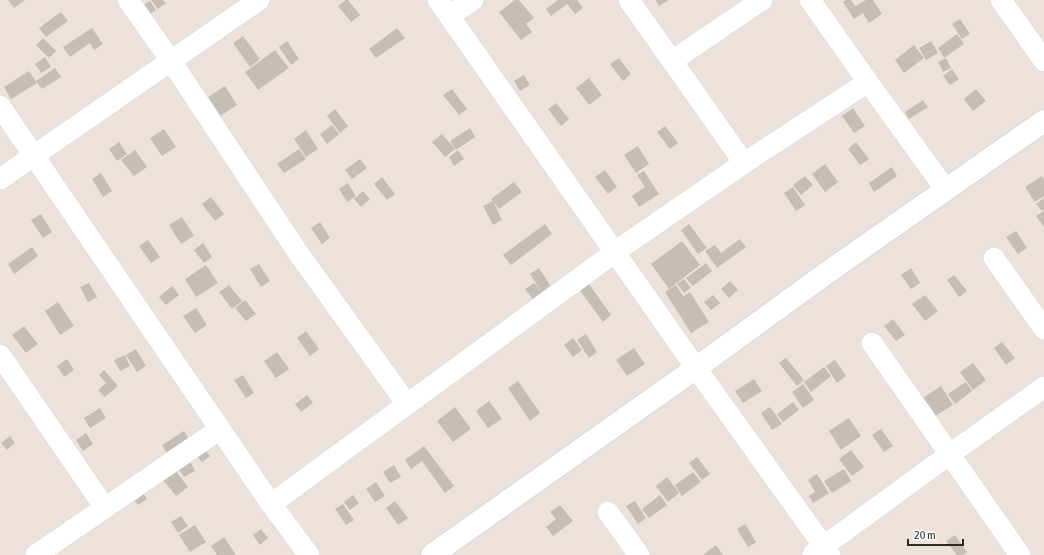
<svg xmlns="http://www.w3.org/2000/svg" width="1044" height="555" font-family="'Asap Condensed',sans-serif">
<rect width="100%" height="100%" fill="#ede2db"/>
<g fill="#c4beb7">
<path d="M8,0H25L14,8Z"/>
<path d="M151,0H163L166,3L158,9Z"/>
<path d="M346,0H348L360,15L351,22L338,6Z"/>
<path d="M515,0H519L534,18L526,24L532,32L521,40L499,12Z"/>
<path d="M558,0H577L583,8L575,14L567,4L551,16L546,9Z"/>
<path d="M656,0H669L659,6Z"/>
<path d="M846,0H851L855,6L866,0H873L882,14L869,23L863,13L854,19L843,2Z"/>
<path d="M150,1L156,10L146,16L140,7Z"/>
<path d="M61,12L68,21L46,37L39,28Z"/>
<path d="M960,19L970,34L962,39L952,24Z"/>
<path d="M92,28L103,44L94,50L90,43L70,57L63,47Z"/>
<path d="M397,28L405,38L376,58L369,49Z"/>
<path d="M957,34L964,44L944,58L938,48Z"/>
<path d="M243,36L260,59L250,67L233,43Z"/>
<path d="M43,38L56,51L49,58L36,45Z"/>
<path d="M287,41L299,59L291,65L279,47Z"/>
<path d="M931,41L938,53L926,60L919,48Z"/>
<path d="M914,45L924,58L904,73L895,60Z"/>
<path d="M275,50L289,68L258,90L245,72Z"/>
<path d="M45,57L51,67L41,73L35,64Z"/>
<path d="M619,58L631,74L623,81L610,64Z"/>
<path d="M946,58L951,68L943,72L938,62Z"/>
<path d="M55,68L61,77L42,89L36,81Z"/>
<path d="M952,69L959,79L950,85L943,76Z"/>
<path d="M29,71L37,83L11,99L4,87Z"/>
<path d="M524,75L530,85L520,91L514,81Z"/>
<path d="M589,78L602,95L589,105L576,88Z"/>
<path d="M225,86L237,105L220,116L208,97Z"/>
<path d="M452,89L467,109L459,115L443,95Z"/>
<path d="M976,89L986,101L973,111L964,99Z"/>
<path d="M923,100L928,107L909,119L905,112Z"/>
<path d="M556,103L569,119L561,126L548,109Z"/>
<path d="M853,108L865,126L854,133L842,116Z"/>
<path d="M335,109L348,126L340,133L327,116Z"/>
<path d="M332,125L339,134L327,144L320,134Z"/>
<path d="M665,126L678,143L670,149L657,132Z"/>
<path d="M470,128L475,137L456,150L450,141Z"/>
<path d="M164,129L176,147L162,156L150,138Z"/>
<path d="M306,130L318,149L306,157L294,139Z"/>
<path d="M442,134L455,149L445,157L432,142Z"/>
<path d="M119,142L127,154L117,161L109,149Z"/>
<path d="M856,142L869,159L860,165L848,149Z"/>
<path d="M638,146L649,164L636,173L624,155Z"/>
<path d="M299,149L306,159L284,173L277,164Z"/>
<path d="M135,150L147,167L134,176L121,160Z"/>
<path d="M458,150L464,159L454,166L449,157Z"/>
<path d="M360,159L367,168L352,179L345,170Z"/>
<path d="M825,164L838,182L825,192L812,174Z"/>
<path d="M892,167L897,176L874,192L869,183Z"/>
<path d="M605,170L617,187L608,194L595,177Z"/>
<path d="M644,171L659,194L639,207L632,196L645,187L637,175Z"/>
<path d="M101,173L112,191L103,197L92,179Z"/>
<path d="M805,176L813,185L801,195L793,185Z"/>
<path d="M1042,176L1044,179V196L1035,202L1025,187Z"/>
<path d="M382,177L395,194L387,200L374,184Z"/>
<path d="M514,182L522,192L499,209L491,199Z"/>
<path d="M348,183L356,196L347,202L339,189Z"/>
<path d="M793,187L805,205L796,211L784,193Z"/>
<path d="M363,191L370,199L361,207L354,199Z"/>
<path d="M211,197L224,214L215,221L202,204Z"/>
<path d="M1044,198V209L1042,211L1036,204Z"/>
<path d="M493,201L502,220L493,225L483,206Z"/>
<path d="M1044,211V227L1036,216Z"/>
<path d="M41,214L52,232L43,238L31,220Z"/>
<path d="M182,217L194,236L181,244L169,225Z"/>
<path d="M320,222L330,238L322,244L311,228Z"/>
<path d="M545,224L552,234L511,265L503,255Z"/>
<path d="M689,224L707,248L698,254L681,230Z"/>
<path d="M1016,231L1027,248L1018,254L1006,237Z"/>
<path d="M740,239L746,247L717,268L705,251L715,245L721,253Z"/>
<path d="M148,240L160,257L151,263L139,246Z"/>
<path d="M682,241L700,265L669,289L651,264Z"/>
<path d="M203,243L212,257L204,263L194,250Z"/>
<path d="M32,247L38,256L14,274L8,264Z"/>
<path d="M706,263L712,271L693,286L686,278Z"/>
<path d="M259,264L270,281L261,287L250,269Z"/>
<path d="M206,265L218,283L196,297L185,279Z"/>
<path d="M577,267L611,315L603,322L568,274Z"/>
<path d="M539,268L551,287L542,293L530,274Z"/>
<path d="M911,268L920,283L911,289L901,275Z"/>
<path d="M954,275L967,291L959,297L947,280Z"/>
<path d="M684,279L691,288L684,293L677,284Z"/>
<path d="M730,281L738,290L729,298L721,289Z"/>
<path d="M89,283L97,297L88,302L80,287Z"/>
<path d="M534,283L544,295L535,302L525,289Z"/>
<path d="M229,285L242,301L232,309L219,292Z"/>
<path d="M676,285L683,296L690,292L709,322L691,333L665,292Z"/>
<path d="M172,286L179,295L166,305L159,297Z"/>
<path d="M713,295L720,303L711,310L704,302Z"/>
<path d="M925,295L938,311L925,321L912,304Z"/>
<path d="M245,300L256,314L246,321L235,308Z"/>
<path d="M58,302L74,326L60,335L45,311Z"/>
<path d="M196,308L207,325L195,333L183,316Z"/>
<path d="M893,319L905,335L896,341L884,326Z"/>
<path d="M24,326L38,344L26,353L12,335Z"/>
<path d="M306,331L319,349L310,356L297,338Z"/>
<path d="M586,334L597,352L589,358L577,340Z"/>
<path d="M573,338L582,350L573,357L564,345Z"/>
<path d="M1002,342L1015,358L1006,365L994,348Z"/>
<path d="M634,348L645,364L627,376L616,360Z"/>
<path d="M136,349L146,366L137,372L126,355Z"/>
<path d="M277,352L289,369L276,378L264,361Z"/>
<path d="M125,355L130,366L120,371L114,360Z"/>
<path d="M786,358L804,380L797,386L779,363Z"/>
<path d="M67,359L74,370L64,377L57,366Z"/>
<path d="M835,360L846,376L837,383L826,366Z"/>
<path d="M973,363L986,380L973,390L960,372Z"/>
<path d="M824,367L831,376L811,392L804,382Z"/>
<path d="M104,370L118,386L105,397L98,390L106,383L99,375Z"/>
<path d="M243,375L254,393L246,398L234,380Z"/>
<path d="M754,379L762,391L743,403L735,391Z"/>
<path d="M518,381L540,413L530,421L508,388Z"/>
<path d="M966,382L972,391L955,404L948,394Z"/>
<path d="M803,384L814,400L803,408L792,392Z"/>
<path d="M941,386L953,405L935,416L923,398Z"/>
<path d="M307,395L313,403L301,412L295,404Z"/>
<path d="M489,401L502,419L488,428L476,411Z"/>
<path d="M793,402L799,410L783,422L777,414Z"/>
<path d="M455,407L471,429L453,442L437,421Z"/>
<path d="M770,407L782,424L772,430L761,413Z"/>
<path d="M100,408L106,418L90,428L84,418Z"/>
<path d="M849,418L861,436L841,450L829,431Z"/>
<path d="M881,429L893,446L884,452L872,435Z"/>
<path d="M184,431L195,448L173,463L162,445Z"/>
<path d="M86,433L93,444L83,451L76,440Z"/>
<path d="M10,436L15,443L7,450L1,443Z"/>
<path d="M424,446L454,486L445,493L422,461L411,469L405,460Z"/>
<path d="M204,448L210,456L202,462L195,454Z"/>
<path d="M851,450L864,467L852,476L839,459Z"/>
<path d="M697,457L710,474L702,480L689,463Z"/>
<path d="M190,461L195,471L184,477L178,468Z"/>
<path d="M394,465L401,477L390,483L383,472Z"/>
<path d="M844,469L851,481L832,493L824,481Z"/>
<path d="M176,471L188,487L176,496L163,480Z"/>
<path d="M693,472L701,482L682,496L675,485Z"/>
<path d="M817,474L829,493L813,503L809,496L815,492L808,480Z"/>
<path d="M667,477L679,493L668,502L656,486Z"/>
<path d="M376,482L385,496L375,502L366,489Z"/>
<path d="M141,490L147,499L138,505L131,496Z"/>
<path d="M353,495L359,503L350,510L344,502Z"/>
<path d="M660,495L667,505L649,518L642,509Z"/>
<path d="M395,501L408,518L398,525L386,508Z"/>
<path d="M635,501L646,518L638,524L626,506Z"/>
<path d="M343,504L354,520L346,525L335,509Z"/>
<path d="M560,505L573,521L553,536L546,527L556,519L550,512Z"/>
<path d="M181,516L188,526L178,533L171,522Z"/>
<path d="M745,524L756,542L748,547L737,529Z"/>
<path d="M195,525L206,542L190,552L179,535Z"/>
<path d="M261,529L268,538L260,545L253,535Z"/>
<path d="M955,535L967,552L963,555H957L946,541Z"/>
<path d="M224,537L236,555H217L211,546Z"/>
<path d="M716,545L723,555H704V554Z"/>
</g>
<g fill="none" stroke-linecap="round" stroke-linejoin="round">
<g stroke="#d0d7e4" stroke-width="22">
<g id="street">
<path d="M128,0L171,61L299,254L407,404"/>
<path d="M438,0L696,368L830,555"/>
<path d="M629,0L744,163"/>
<path d="M810,0L868,82L946,190"/>
<path d="M1001,0L1044,61"/>
<path d="M450,16L473,0"/>
<path d="M672,61L762,0"/>
<path d="M0,106L271,504L309,555"/>
<path d="M0,179L259,0"/>
<path d="M994,258L1044,329"/>
<path d="M872,343L1020,555"/>
<path d="M0,355L105,508"/>
<path d="M271,504L615,252L744,163L868,82"/>
<path d="M608,512L639,555"/>
<path d="M813,554L950,454L1044,387"/>
<path d="M36,555L220,429"/>
</g>
</g>
<g stroke="#d0d7e4" stroke-width="24">
<path id="secondary" d="M432,555L696,368L828,272L1044,121"/>
</g>
<use href="#street" stroke="#fff" stroke-width="21"/>
<use href="#secondary" stroke="#fff" stroke-width="22"/>
</g>
<path d="M908 539v6h55v-6" fill="none" stroke="#2a2a2a" stroke-width="2"/>
<text x="914" y="539" font-size="12" fill="#2a2a2a" stroke="#ffffff" stroke-width="3" paint-order="stroke">20 m</text>
</svg>
